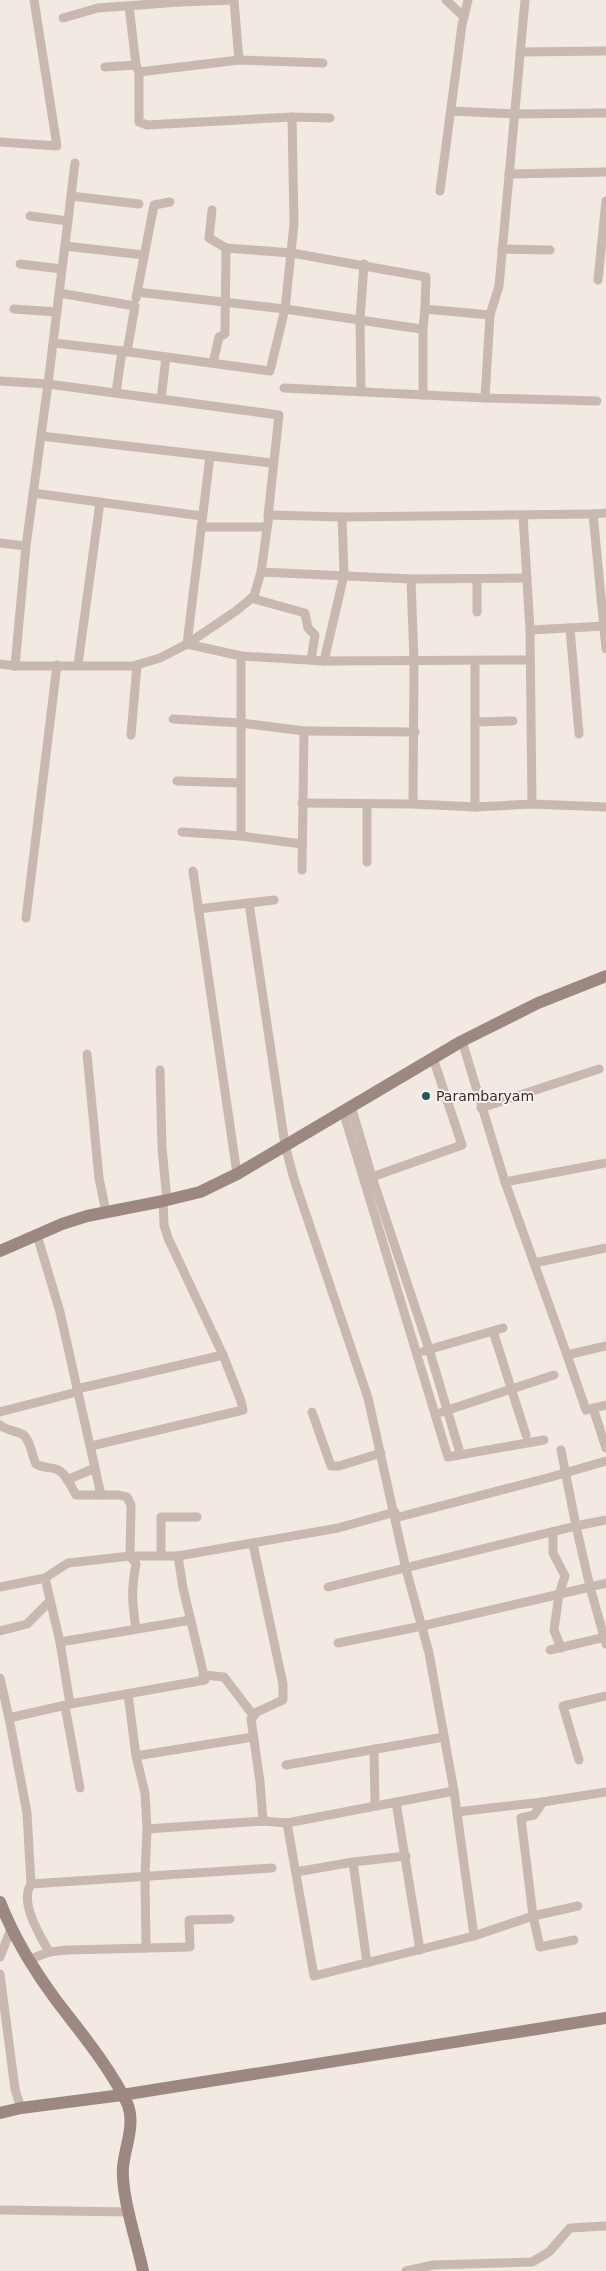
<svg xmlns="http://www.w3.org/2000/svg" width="606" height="2271" font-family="'DejaVu Sans',sans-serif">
<rect width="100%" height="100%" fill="#f1e9e2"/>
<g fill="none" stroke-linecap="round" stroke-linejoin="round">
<g stroke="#c9b8af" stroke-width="9">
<path d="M446,0L464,17"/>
<path d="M234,1L239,60"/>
<path d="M180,2L234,0"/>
<path d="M129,6L136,65L139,72V122L147,125L292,117"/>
<path d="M63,18L98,8L180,2V0"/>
<path d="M520,52L606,51"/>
<path d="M105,67L136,65"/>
<path d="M139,72L239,60L323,63"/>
<path d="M451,111L515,114L606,113"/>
<path d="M0,142L57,146L34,0"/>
<path d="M509,174L606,172"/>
<path d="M440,191L462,25L468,0"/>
<path d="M71,196L139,204"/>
<path d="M212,210L209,238L226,248L292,253L426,277L425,309"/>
<path d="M30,216L68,221"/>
<path d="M65,246L144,255"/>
<path d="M502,249L550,250"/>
<path d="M20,264L62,269"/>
<path d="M598,280L606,201"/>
<path d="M137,292L285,309L294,224L292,117L330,118"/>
<path d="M59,293L135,306L127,352"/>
<path d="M136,298L154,205L170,202"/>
<path d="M14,309L57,312"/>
<path d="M423,328V395"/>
<path d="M54,343L122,351"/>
<path d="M213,363L219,337L225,334L226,248"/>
<path d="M0,381L48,384L75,163"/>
<path d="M284,388L485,398L597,401"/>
<path d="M361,391L360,320L364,264"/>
<path d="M116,393L122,351L270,371L285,309L421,329L423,328L425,309L490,315L499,286L525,0"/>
<path d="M485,398L490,315"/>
<path d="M161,399L166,357"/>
<path d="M41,436L272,463"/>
<path d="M210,456L187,644L241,656V723L304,731L302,870"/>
<path d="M33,493L202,516"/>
<path d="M606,513L593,514L606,649"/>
<path d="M523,515L530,630L532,804"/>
<path d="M201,527H266"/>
<path d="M0,543L26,546"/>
<path d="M261,572L411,579L414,661L413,804"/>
<path d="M411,579L527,578"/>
<path d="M477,579V612"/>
<path d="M251,598L305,613L308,628L315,635L311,660"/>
<path d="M570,628L579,734"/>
<path d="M530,630L606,626"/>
<path d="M241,656L324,661L529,660"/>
<path d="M324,661L344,575L342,517"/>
<path d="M0,664L15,666L26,546L48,384L279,415L268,516"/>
<path d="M78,665L100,502"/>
<path d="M15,666H133L160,658L187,644L236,611L254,596L261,572L269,515L342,517L593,514"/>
<path d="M173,719L241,723V836"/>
<path d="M475,722L513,721"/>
<path d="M304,731L415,732"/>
<path d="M131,735L137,665"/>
<path d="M177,781L240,783"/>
<path d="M302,803L413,804L475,807L532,804L606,807"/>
<path d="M475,807V661"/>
<path d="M182,832L241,836L302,844"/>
<path d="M367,862V804"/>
<path d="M193,871L237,1174"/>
<path d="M249,903L285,1145L294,1179L368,1398L406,1569L429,1653L454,1791L474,1936"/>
<path d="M198,909L274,900"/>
<path d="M26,918L57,665"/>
<path d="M462,1041L505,1182L534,1263L606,1248"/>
<path d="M87,1054L99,1178L106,1212"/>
<path d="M433,1058L462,1145L372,1177L429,1349L460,1453"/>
<path d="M160,1070L162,1148L167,1201"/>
<path d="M351,1106L372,1177"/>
<path d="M481,1108L599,1069"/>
<path d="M343,1111L448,1457L544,1440"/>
<path d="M505,1182L606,1163"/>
<path d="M37,1235L60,1312L101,1495H119L127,1497L131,1505L130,1556L136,1564C131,1591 132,1602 136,1629"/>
<path d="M534,1263L567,1355L606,1346"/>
<path d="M493,1331L526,1435"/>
<path d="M424,1351L503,1328"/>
<path d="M567,1355L586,1410L606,1405"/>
<path d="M77,1389L223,1355"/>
<path d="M593,1408L606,1448"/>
<path d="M0,1412L77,1392"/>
<path d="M312,1412L331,1466H339L381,1453"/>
<path d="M442,1412L554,1375"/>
<path d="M0,1425C8,1431 14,1430 22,1434C30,1438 32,1456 36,1464C43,1468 48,1467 56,1469C66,1472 71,1487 76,1495H101"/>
<path d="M91,1446L243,1410L241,1401L223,1355L168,1238L164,1225L163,1201"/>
<path d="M561,1450L576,1526L606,1520"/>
<path d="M67,1480L95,1468"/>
<path d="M395,1518L551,1477L606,1461"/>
<path d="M553,1532V1553L565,1576L559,1594L554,1630L561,1648"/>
<path d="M253,1544L283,1684V1700L257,1712L251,1719L260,1782L263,1821"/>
<path d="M161,1556V1517H197"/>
<path d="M45,1578L60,1642L70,1704"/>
<path d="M606,1583L590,1587L606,1644"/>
<path d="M0,1587L45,1578L68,1563L130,1556H178"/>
<path d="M328,1587L576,1526L590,1587L422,1626L338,1643"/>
<path d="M0,1631L27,1624L50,1601"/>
<path d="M60,1642L191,1620"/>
<path d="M550,1650L606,1637"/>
<path d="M203,1675L224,1677L253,1715"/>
<path d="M0,1678L9,1718L70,1704L205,1680L183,1588L178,1556L338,1528L395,1512"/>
<path d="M128,1694L136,1756L145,1793L147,1829L145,1876L146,1948"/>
<path d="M65,1706L80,1788"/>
<path d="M9,1718L27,1813L31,1884C19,1903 40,1935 49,1952"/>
<path d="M374,1749L375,1806"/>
<path d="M136,1756L253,1737"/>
<path d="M579,1760L563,1706L606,1696"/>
<path d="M286,1765L444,1737"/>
<path d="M396,1802L420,1950"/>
<path d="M457,1812L543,1802"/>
<path d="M287,1823L314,1976L474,1936L533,1916L521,1818L534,1815L543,1802L606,1792"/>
<path d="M147,1829L263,1821L287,1823L454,1791"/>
<path d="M296,1872L353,1862"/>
<path d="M31,1884L272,1868"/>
<path d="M574,1940L540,1947L533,1916L578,1906"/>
<path d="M0,1957L11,1929"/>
<path d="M28,1960L49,1952L67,1950L190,1947L189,1920L230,1919"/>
<path d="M367,1963L353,1862L406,1856"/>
<path d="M0,1974L15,2089L21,2108"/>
<path d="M0,2210L130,2212"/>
<path d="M406,2271L433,2265L532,2262L549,2252L570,2228L606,2226"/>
</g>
<g stroke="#9c8880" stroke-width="12">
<path d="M0,1251L62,1224L87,1216L163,1201L200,1192L237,1174L462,1041L538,1003L606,976"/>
<path d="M0,1902C14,1938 33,1969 56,2000C81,2033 109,2066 127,2103C136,2124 125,2146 123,2167C121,2196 137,2242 143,2271"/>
<path d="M0,2113L21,2108L122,2095L606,2018"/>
</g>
</g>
<circle fill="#265655" stroke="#f9f3ee" stroke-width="2" cx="426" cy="1096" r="5"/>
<g text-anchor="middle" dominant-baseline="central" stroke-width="4" stroke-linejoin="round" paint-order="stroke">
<g font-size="14" fill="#382f2c" stroke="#f9f3ee" text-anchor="start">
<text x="436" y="1096">Parambaryam</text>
</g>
</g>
</svg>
